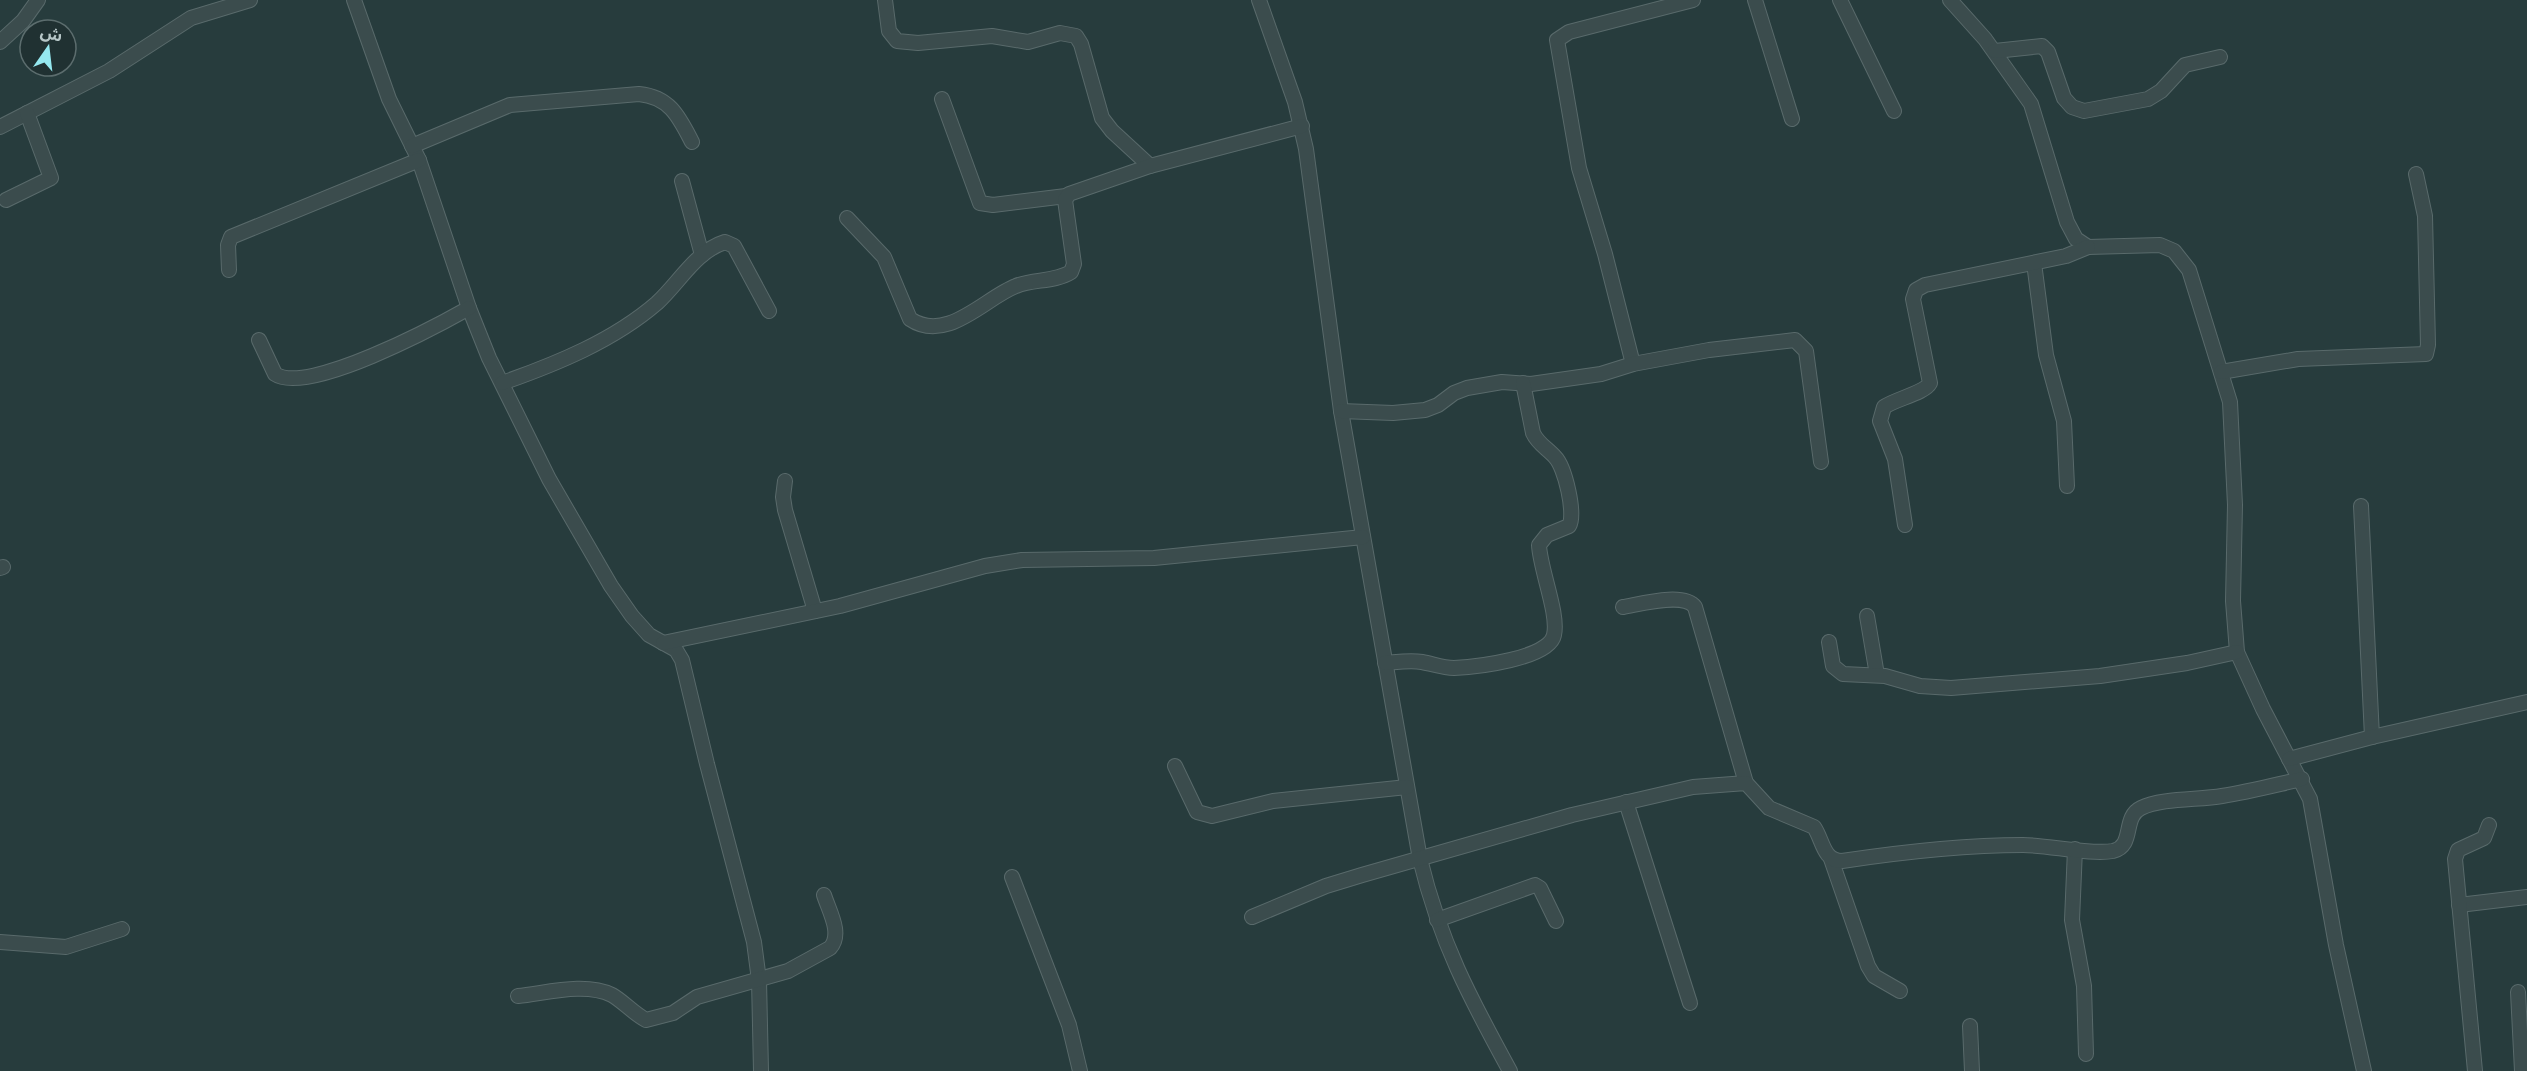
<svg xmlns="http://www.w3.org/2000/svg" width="2527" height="1071" font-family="Manrope,'Noto Sans Arabic',sans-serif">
<rect width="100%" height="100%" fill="#273c3d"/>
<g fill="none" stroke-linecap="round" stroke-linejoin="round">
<g stroke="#596a6b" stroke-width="16">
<g id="minor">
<path d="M354,0L389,99L419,160L469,308L489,358L549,479L611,586L632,616L649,635L676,650L682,660L707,764L754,942L759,980L761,1071"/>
<path d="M885,0L889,31L897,41L918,43L992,36L1028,42L1060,33L1076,36L1081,44L1102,118L1112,131L1150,166"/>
<path d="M1259,0L1295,102L1306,149L1341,411L1420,859C1440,942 1470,998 1510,1071"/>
<path d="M1755,0L1792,119"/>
<path d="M1840,0L1894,111"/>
<path d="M1950,0L1985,39L2031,104L2067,222L2076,239L2088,247L2160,245L2174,251L2189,270L2230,402L2235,505L2233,601L2237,652L2263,709L2310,799L2336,945L2364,1071"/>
<path d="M0,42L23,21L38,0"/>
<path d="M1995,51L2042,46L2048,52L2064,98L2072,107L2084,111L2148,99L2161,91L2185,65L2220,57"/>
<path d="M942,99L980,203L993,205L1066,196"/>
<path d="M0,127L109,71L191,18L250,0"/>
<path d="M412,146L510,105L639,94C670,97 679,117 692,142"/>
<path d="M682,181L702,255"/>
<path d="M6,200L51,178L27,113"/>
<path d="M847,218L884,257L910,319C947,344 986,297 1016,286C1033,279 1055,282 1071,272L1074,264L1065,200L1069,194L1150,166L1302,126"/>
<path d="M2034,263L2046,355L2064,421L2067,486"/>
<path d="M229,270L228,245L231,237L419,160"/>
<path d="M259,340L275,374C307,396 437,326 469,308"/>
<path d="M1633,364L1605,254L1579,168L1557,40L1569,32L1693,0"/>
<path d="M2221,372L2298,359L2426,354L2428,345L2425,216L2416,174"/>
<path d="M502,383C556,364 613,341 657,303C679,283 696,251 725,242L734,246L769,311"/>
<path d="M1341,411L1393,413L1425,410L1438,405L1454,393L1467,388L1502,382L1531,384L1601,374L1633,364L1709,350L1795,340L1806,351L1821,462"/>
<path d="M785,481L783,497L785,510L815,611"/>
<path d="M2361,506L2372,737"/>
<path d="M1905,525L1895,459L1880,421L1884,407C1895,399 1925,393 1930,383L1913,299L1916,290L1925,285L2066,256L2088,247"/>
<path d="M0,568L3,567"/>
<path d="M1623,607C1641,604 1684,592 1695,607L1746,783"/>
<path d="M1867,616L1877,675"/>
<path d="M1829,642L1833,666L1843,674L1885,676L1920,686L1951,688L2100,676L2187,663L2237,652"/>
<path d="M663,643L840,606L985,566L1022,560L1154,558L1363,537"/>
<path d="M1385,663C1398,662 1410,660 1422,662C1433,664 1443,668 1454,668C1475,667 1549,659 1554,635C1559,614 1540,569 1539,545L1547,535L1569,526C1576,514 1565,467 1555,457C1547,448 1538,444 1533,433L1523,383"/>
<path d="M2289,759L2372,737L2527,702"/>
<path d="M1175,766L1197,812L1212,816L1273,801L1407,787"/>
<path d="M1626,802L1690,1003"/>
<path d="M2075,849L2072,920L2084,986L2086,1054"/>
<path d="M1831,859L1868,966L1874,976L1900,991"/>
<path d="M1012,877L1069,1025L1080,1071"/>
<path d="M2459,905L2527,897"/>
<path d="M1252,917L1326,886L1362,875L1572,815L1693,787L1746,783L1769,808L1814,827C1823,840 1823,861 1842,861C1902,852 1961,845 2023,845C2048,845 2091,855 2113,851C2135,846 2122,817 2141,808C2161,798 2199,800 2222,796C2248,792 2275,785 2302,779"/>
<path d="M1437,920L1535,885L1540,888L1556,921"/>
<path d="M0,942L66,947L122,929"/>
<path d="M2518,992L2522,1071"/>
<path d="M518,996C547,993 585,982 612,995C624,1002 633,1013 646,1020L673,1013L697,997L788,971L830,948C843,934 829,911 824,895"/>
<path d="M1970,1026L1972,1071"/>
<path d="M2475,1071L2455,859L2458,850L2484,838L2489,825"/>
</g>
</g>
<use href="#minor" stroke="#3b4c4d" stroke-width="14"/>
</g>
<g transform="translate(48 48) rotate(14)"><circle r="28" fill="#203132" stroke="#5c6d6e" stroke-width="1.5"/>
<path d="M0-4.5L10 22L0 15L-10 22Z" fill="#95e8ef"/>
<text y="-9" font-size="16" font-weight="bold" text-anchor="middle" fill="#b7c7c8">ش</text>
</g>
</svg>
